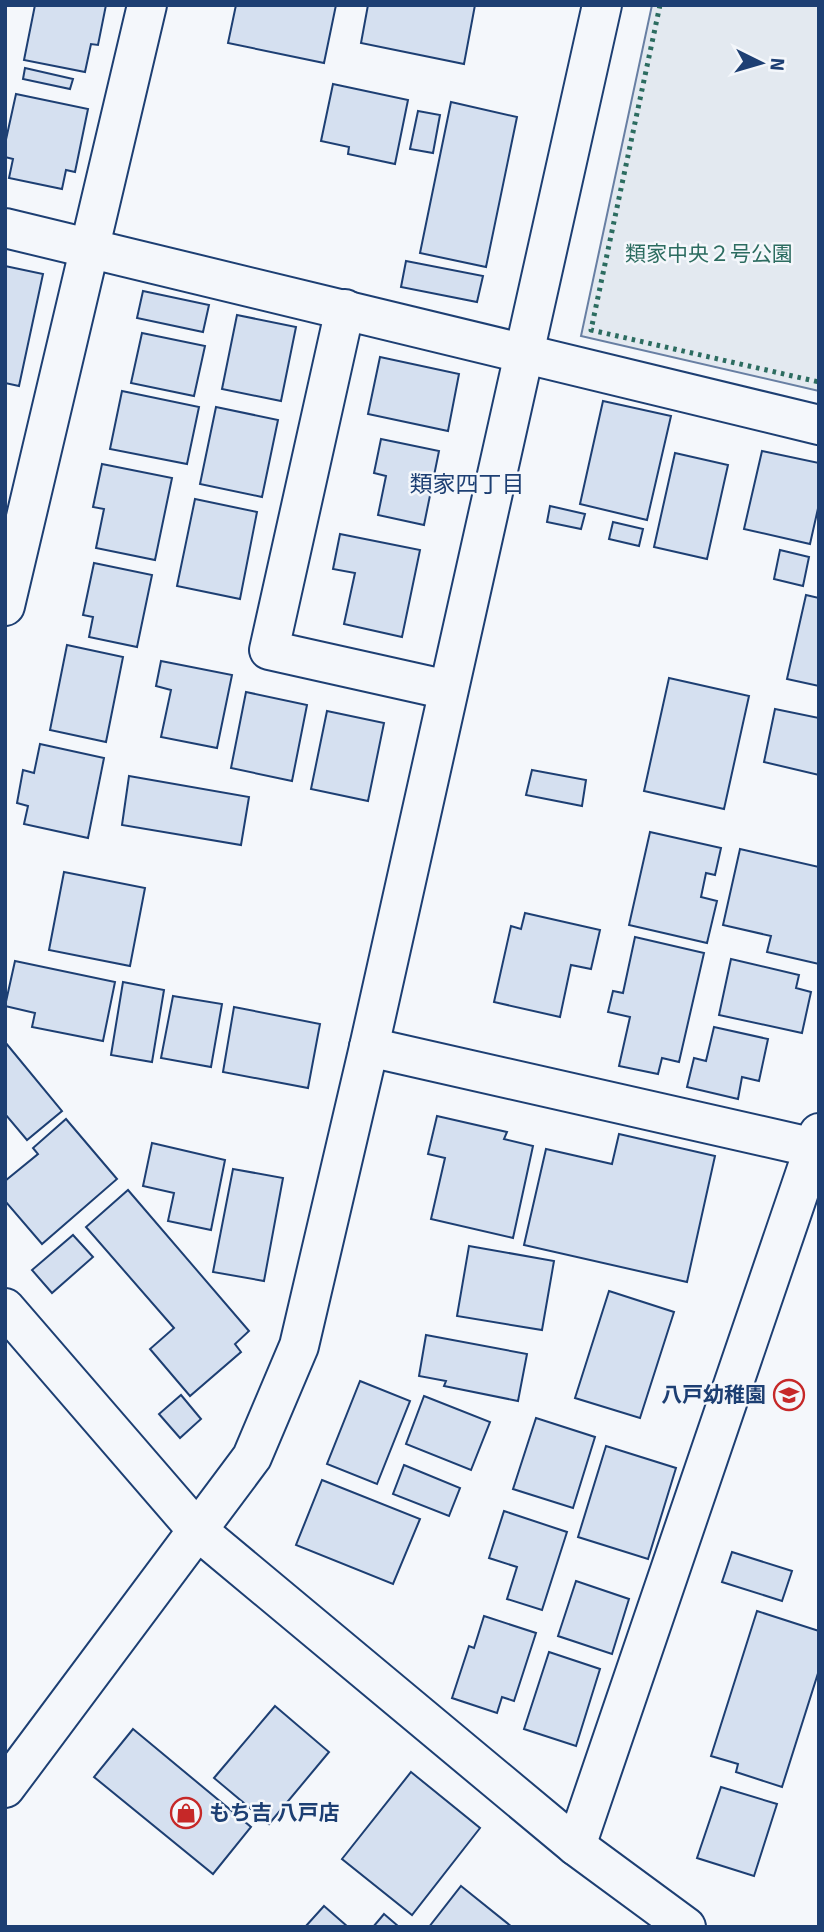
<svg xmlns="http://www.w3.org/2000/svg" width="824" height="1932" font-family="Signika,'Noto Sans JP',sans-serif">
<rect width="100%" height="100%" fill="#f4f7fb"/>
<path fill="#e3e9f0" stroke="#687fa3" stroke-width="2" d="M652,5H819V391L581,336Z"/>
<g fill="#d5e0f0" stroke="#1d3f73" stroke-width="2">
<path d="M35,5H106L98,45L91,44L85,72L24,60Z"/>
<path d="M236,5H336L324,63L228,43Z"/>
<path d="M368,5H475L464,64L361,43Z"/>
<path d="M25,68L73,79L70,89L23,79Z"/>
<path d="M333,84L408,100L395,164L348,154L349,147L321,141Z"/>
<path d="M16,94L88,109L75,172L66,170L62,189L9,178L13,159L5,157V144Z"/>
<path d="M451,102L517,117L486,267L420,253Z"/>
<path d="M418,111L440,115L433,153L410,149Z"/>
<path d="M406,261L483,276L477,302L401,287Z"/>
<path d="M5,266L43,274L19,386L5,383Z"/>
<path d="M143,291L209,305L203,332L137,318Z"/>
<path d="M237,315L296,327L281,401L222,389Z"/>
<path d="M142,333L205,346L194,396L131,383Z"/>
<path d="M380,357L459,374L448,431L368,414Z"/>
<path d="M122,391L199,407L187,464L110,449Z"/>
<path d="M603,401L671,416L647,520L580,504Z"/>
<path d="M216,407L278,420L262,497L200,484Z"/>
<path d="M381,439L439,451L424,525L378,515L386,476L374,473Z"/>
<path d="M762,451L819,463V504L810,544L744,529Z"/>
<path d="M675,453L728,465L707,559L654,547Z"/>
<path d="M102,464L172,478L155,560L96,548L104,509L93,507Z"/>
<path d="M195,499L257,512L240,599L177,586Z"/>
<path d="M550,506L585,514L581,529L547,522Z"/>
<path d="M613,522L643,529L639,546L609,539Z"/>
<path d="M340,534L420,550L402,637L344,624L355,573L333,569Z"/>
<path d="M780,550L809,557L803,586L774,579Z"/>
<path d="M94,563L152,575L137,647L89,637L93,617L83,615Z"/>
<path d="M806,595L819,598V686L787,679Z"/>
<path d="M67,645L123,657L106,742L50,730Z"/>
<path d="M161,661L232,675L217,748L161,737L171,690L156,686Z"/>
<path d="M669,678L749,696L724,809L644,791Z"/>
<path d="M246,692L307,705L292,781L231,768Z"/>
<path d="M775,709L819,718V775L764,762Z"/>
<path d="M327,711L384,723L368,801L311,789Z"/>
<path d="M40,744L104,758L88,838L24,824L28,806L17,803L23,770L34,773Z"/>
<path d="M532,770L586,780L582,806L526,795Z"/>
<path d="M129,776L249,797L241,845L122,825Z"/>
<path d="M650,832L721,848L715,875L706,873L701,897L717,901L707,943L629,925Z"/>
<path d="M740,849L819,867V964L767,952L771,936L723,925Z"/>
<path d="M64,872L145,888L130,966L49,950Z"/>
<path d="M525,913L600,930L591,969L571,965L560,1017L494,1002L511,926L521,929Z"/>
<path d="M635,937L704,953L679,1062L662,1058L658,1074L619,1066L630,1017L608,1012L613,991L623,993Z"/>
<path d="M731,959L799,975L796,988L811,992L802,1033L719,1015Z"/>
<path d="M15,961L115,982L103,1041L32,1027L35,1013L5,1006Z"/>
<path d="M123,982L164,990L152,1062L111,1055Z"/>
<path d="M173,996L222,1004L211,1067L161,1058Z"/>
<path d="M234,1007L320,1024L308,1088L223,1072Z"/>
<path d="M714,1027L768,1039L759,1081L742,1077L738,1099L687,1087L694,1058L706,1061Z"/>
<path d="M5,1042L62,1111L27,1140L5,1114Z"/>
<path d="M437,1116L507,1132L504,1139L533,1146L513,1238L431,1219L445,1158L428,1154Z"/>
<path d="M66,1119L117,1179L42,1244L5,1201V1181L38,1154L33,1148Z"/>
<path d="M619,1134L715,1156L687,1282L524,1245L546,1149L612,1164Z"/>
<path d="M152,1143L225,1160L211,1230L168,1221L174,1193L143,1186Z"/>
<path d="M233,1169L283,1178L264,1281L213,1272Z"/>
<path d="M128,1190L249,1331L235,1344L241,1352L190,1396L150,1349L174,1328L86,1227Z"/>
<path d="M73,1235L93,1257L52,1293L32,1270Z"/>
<path d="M469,1246L554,1261L542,1330L457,1316Z"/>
<path d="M609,1291L674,1312L640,1418L575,1398Z"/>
<path d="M426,1335L527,1354L518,1401L444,1386L446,1381L419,1376Z"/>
<path d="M360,1381L410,1401L377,1484L327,1464Z"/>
<path d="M181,1395L201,1419L180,1438L159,1414Z"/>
<path d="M424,1396L490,1422L471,1470L406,1444Z"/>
<path d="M536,1418L595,1437L573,1508L513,1489Z"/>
<path d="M606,1446L676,1468L648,1559L578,1537Z"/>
<path d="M404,1465L460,1488L449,1516L393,1494Z"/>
<path d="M322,1480L420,1519L393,1584L296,1545Z"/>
<path d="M504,1511L567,1532L542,1610L507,1599L517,1567L489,1558Z"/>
<path d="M732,1552L792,1571L782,1601L722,1582Z"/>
<path d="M576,1581L629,1599L612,1654L558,1636Z"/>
<path d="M757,1611L819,1631V1670L782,1787L736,1772L738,1764L711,1756Z"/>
<path d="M484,1616L536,1633L514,1701L502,1697L497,1713L452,1698L469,1646L474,1648Z"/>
<path d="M549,1652L600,1669L576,1746L524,1729Z"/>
<path d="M275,1706L329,1752L269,1824L214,1778Z"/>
<path d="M133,1729L251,1827L213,1874L94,1777Z"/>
<path d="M411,1772L480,1828L412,1915L342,1859Z"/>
<path d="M721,1787L777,1804L754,1876L697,1858Z"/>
<path d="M461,1886L512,1927H429Z"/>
<path d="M324,1906L348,1927H305Z"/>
<path d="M384,1914L398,1926L397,1927H373Z"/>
</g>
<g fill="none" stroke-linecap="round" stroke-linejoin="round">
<g stroke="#1d3f73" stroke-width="42">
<g id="minor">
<path d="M5,228L819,425"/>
<path d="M345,309L269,650L448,690"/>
<path d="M5,606L147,5"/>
<path d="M369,1047L819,1149"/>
<path d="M5,1308L197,1530L576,1846L686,1927"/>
<path d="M5,1788L252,1457L299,1346L369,1047L602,5"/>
<path d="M576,1846L819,1133"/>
</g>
</g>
<use href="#minor" stroke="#f4f7fb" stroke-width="38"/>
<path stroke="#2c6c60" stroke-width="5" stroke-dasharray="3.5 5" stroke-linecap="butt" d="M660,5L591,330L819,382"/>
</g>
<defs>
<g id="school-ring" transform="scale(1.575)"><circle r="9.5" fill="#f4f7fb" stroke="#c62828" stroke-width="1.5"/><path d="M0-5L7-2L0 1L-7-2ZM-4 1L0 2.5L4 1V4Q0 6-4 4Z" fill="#c62828"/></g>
<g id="shop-ring" transform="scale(1.575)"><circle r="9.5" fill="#f4f7fb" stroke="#c62828" stroke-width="1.5"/><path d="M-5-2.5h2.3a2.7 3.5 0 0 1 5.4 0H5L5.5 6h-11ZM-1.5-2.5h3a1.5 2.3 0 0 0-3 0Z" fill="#c62828"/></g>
</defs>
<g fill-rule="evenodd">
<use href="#school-ring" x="789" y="1395"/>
<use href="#shop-ring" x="186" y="1813"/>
</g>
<g text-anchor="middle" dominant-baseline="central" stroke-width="5" stroke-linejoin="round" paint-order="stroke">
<g font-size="21" fill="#2c6c60" stroke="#f4f7fb">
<text x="709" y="254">類家中央２号公園</text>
</g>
<g font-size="21" font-weight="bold" fill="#1d3f73" stroke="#f4f7fb" text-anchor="end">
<text x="766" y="1395">八戸幼稚園</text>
<text x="209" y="1813" text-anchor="start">もち吉 八戸店</text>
</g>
<g font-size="23" fill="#1d3f73" stroke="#f4f7fb">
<text x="467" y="484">類家四丁目</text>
</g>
</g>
<rect width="824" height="1932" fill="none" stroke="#1d3f73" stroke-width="14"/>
<g transform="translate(761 63) rotate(95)" stroke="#f4f7fb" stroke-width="5" paint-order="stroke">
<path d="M0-5L12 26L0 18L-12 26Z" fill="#1d3f73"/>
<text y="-10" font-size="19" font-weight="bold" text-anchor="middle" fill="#1d3f73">N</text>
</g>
</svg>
